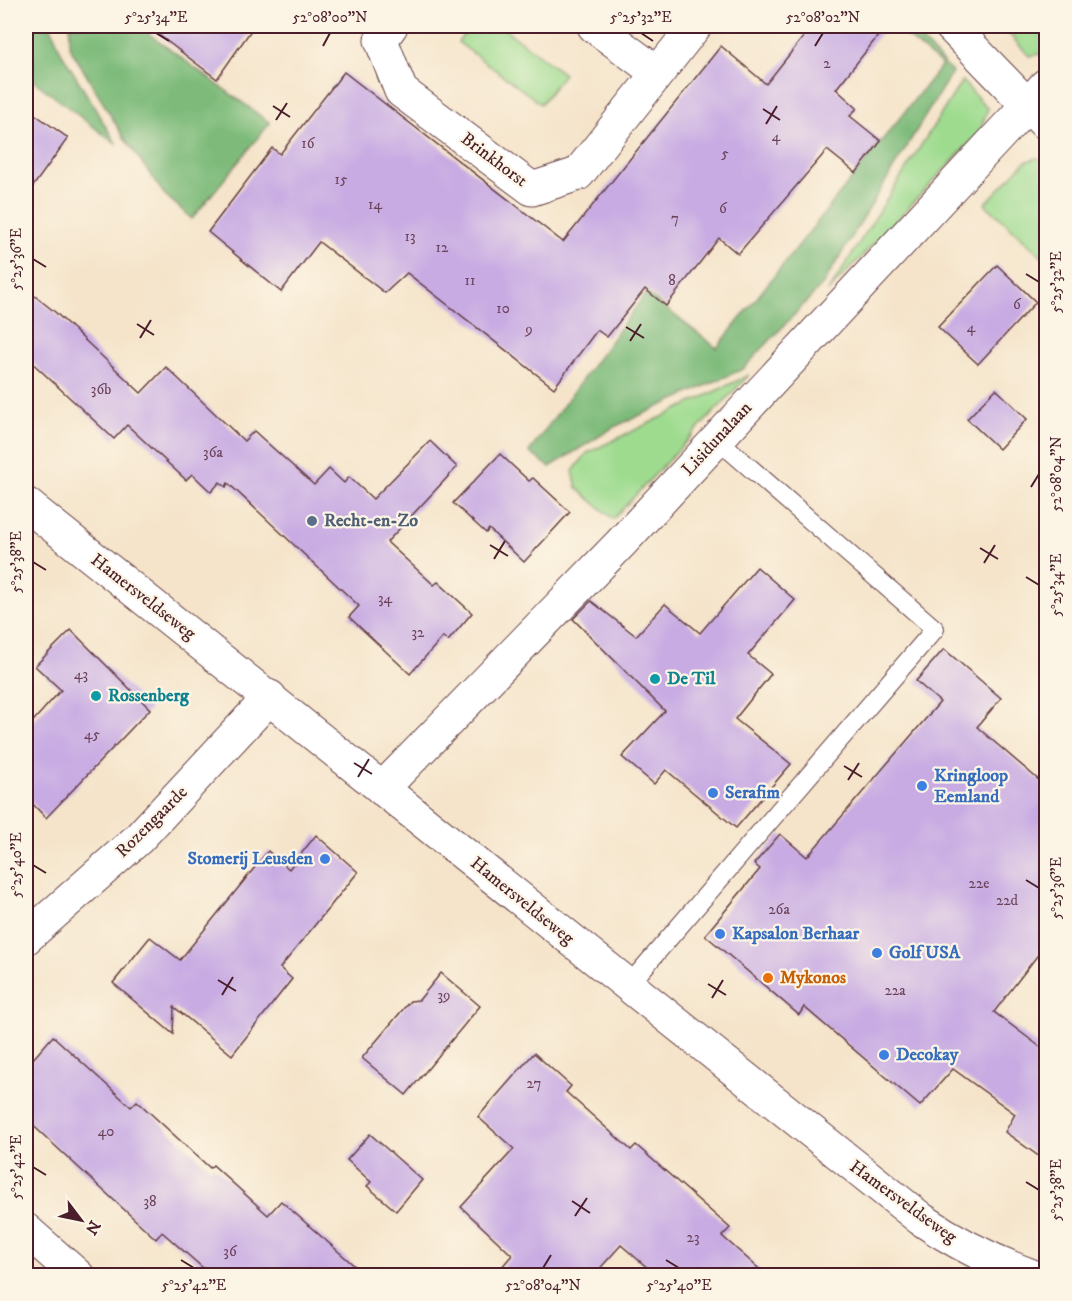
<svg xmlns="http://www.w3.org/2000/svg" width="1072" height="1301" font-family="'IM FELL DW Pica',serif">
<rect width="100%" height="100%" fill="#fcf5e5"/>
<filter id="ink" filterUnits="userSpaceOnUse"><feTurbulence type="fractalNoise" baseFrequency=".0167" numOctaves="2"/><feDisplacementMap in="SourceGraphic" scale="12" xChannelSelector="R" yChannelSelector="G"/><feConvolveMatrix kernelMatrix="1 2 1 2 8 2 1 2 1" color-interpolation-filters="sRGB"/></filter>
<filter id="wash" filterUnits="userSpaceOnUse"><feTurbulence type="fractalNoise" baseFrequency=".008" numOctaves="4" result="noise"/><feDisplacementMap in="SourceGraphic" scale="24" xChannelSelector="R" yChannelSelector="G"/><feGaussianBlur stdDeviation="1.35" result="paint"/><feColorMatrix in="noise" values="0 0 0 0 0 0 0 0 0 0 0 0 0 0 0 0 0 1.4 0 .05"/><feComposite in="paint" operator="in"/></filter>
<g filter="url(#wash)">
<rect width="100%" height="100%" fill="#f5e4ca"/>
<g fill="#9edb8f" stroke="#747d5d" stroke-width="1.5">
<path d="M471,26H500L564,74L541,104L458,42Z"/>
<path d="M1002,26H1046V53L1029,56Z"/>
<path d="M962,81L988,109L979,133L828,292Z"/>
<path d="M1036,158L1046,160V260L985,204L1025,162Z"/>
<path d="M749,375L613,519L577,488L573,471L587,453Z"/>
</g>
<g fill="#7ebb7a" stroke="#646d52" stroke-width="1.5">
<path d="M26,26L51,27L61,52L117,145L26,75Z"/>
<path d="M70,26H138L270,123L192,219L164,194L123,136L69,46Z"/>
<path d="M894,26H908L952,72L823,284L743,369L614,427L550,467L529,452L646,293L717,348L942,65Z"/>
</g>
<g id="blocks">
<g fill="#c8abe3">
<path d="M147,26H254L217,79Z"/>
<path d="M812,26H886L836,89L857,108L850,116L881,141L856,173L827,150L738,254L719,238L666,306L645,289L607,337L597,330L554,388L407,273L385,293L319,242L281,292L208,232L272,148L280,154L344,72L563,242L721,46L766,84Z"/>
<path d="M26,108L68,138L26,196Z"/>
<path d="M997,265L1036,302L978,364L938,327Z"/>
<path d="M26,289L55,312L141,393L166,367L244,441L254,431L314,485L329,469L344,483L349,477L373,499L430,441L457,467L387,542L434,585L438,582L472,613L448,641L443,637L410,674L349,617L359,606L228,483L226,487L220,482L211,492L192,474L186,480L127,425L114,439L26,357Z"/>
<path d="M996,389L1027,419L999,449L967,419Z"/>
<path d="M500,454L529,481L533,478L570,512L524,562L489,529L486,533L453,503Z"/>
<path d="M757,567L795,600L748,655L771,674L735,719L791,764L736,828L666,770L654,784L622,757L665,711L573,619L591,601L636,636L665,604L700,633Z"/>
<path d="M71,630L150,709L46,818L26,797V729L61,690L35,666Z"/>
<path d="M944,649L1001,698L977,727L1047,787V943L994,1012L1047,1052V1162L1005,1132L1015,1114L953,1069L920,1106L804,1007L799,1015L705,935L760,869L754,864L780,834L807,857L940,702L916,681Z"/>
<path d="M316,835L358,872L280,968L292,979L232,1055L174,1007L173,1034L113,983L150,937L180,960L268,851L289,869Z"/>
<path d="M441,973L480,1006L406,1095L362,1058L410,1001L419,1000Z"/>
<path d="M53,1036L131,1107L137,1101L210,1168L213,1165L268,1215L281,1201L365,1275H211L162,1232L156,1239L26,1119V1067Z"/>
<path d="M534,1053L571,1086L566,1092L631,1150L636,1145L730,1228L722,1236L766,1275H656L621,1245L594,1275H495L512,1255L461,1207L514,1149L478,1117Z"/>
<path d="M370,1134L422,1180L396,1211L367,1186L371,1182L347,1160Z"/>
</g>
</g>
</g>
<g filter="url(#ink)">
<use href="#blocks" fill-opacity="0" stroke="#643d43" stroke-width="1.5"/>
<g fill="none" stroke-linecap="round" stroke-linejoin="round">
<g stroke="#643d43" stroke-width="20">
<path id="service" d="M627,987L935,629L717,439"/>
</g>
<g stroke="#643d43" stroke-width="35">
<g id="minor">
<path d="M391,26L381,40L401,91L532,189L578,174L695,26"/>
<path d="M594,26L656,72"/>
<path d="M951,26L1046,124"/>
<path d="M382,789L621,543L1046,85"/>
<path d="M26,938L138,839L270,697"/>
<path d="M26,1230L78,1276"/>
</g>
</g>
<g stroke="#643d43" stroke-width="35">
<path id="tertiary" d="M26,504L921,1219C956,1243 992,1261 1032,1276"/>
</g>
<use href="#service" stroke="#fff" stroke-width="18"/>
<use href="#minor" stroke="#fff" stroke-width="33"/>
<use href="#tertiary" stroke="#fff" stroke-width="33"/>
</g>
</g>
<path fill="none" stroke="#4a1f2b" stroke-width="2" d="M156,33L169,41M641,33L653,41M323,46L330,33M815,46L823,33M273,106L290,117M763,109L780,120M276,120L287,103M766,124L777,106M33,259L46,267M1026,274L1039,282M137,324L154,335M626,327L644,338M140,338L151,320M630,341L641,324M1031,487L1039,474M490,545L508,556M980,548L998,559M494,559L505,541M33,562L46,570M984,563L995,545M1026,577L1039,585M354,763L372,774M844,766L862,777M358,777L369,759M848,780L859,763M33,865L46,873M1026,880L1039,888M218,980L236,991M708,984L726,995M222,995L233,977M712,998L723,980M33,1167L46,1175M1026,1182L1039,1190M572,1201L590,1213M575,1216L587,1198M181,1260L194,1268M666,1260L679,1268M543,1268L551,1255"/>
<circle fill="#5c6f8a" stroke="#fcf5e5" stroke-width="2" cx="312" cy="521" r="6"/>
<g fill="#0f9aa8" stroke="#fcf5e5" stroke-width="2">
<circle cx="655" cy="679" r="6"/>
<circle cx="96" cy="696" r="6"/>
</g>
<g fill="#3f7fe0" stroke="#fcf5e5" stroke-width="2">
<circle cx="922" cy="786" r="6"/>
<circle cx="713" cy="793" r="6"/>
<circle cx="325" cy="859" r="6"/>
<circle cx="720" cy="934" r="6"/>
<circle cx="877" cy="953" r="6"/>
<circle cx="884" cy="1055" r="6"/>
</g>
<circle fill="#e8710a" stroke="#fcf5e5" stroke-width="2" cx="768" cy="978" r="6"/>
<g text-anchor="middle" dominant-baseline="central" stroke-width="4.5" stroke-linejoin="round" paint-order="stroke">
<g font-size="15" fill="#6a4259">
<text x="827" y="63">2</text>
<text x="776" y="136">4</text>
<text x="308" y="143">16</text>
<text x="725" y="153">5</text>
<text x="341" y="179">15</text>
<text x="375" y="204">14</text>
<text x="723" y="208">6</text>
<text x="675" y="218">7</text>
<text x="410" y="236">13</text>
<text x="442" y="247">12</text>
<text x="470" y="280">11</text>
<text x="672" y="280">8</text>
<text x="1017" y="304">6</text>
<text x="503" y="308">10</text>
<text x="971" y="327">4</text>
<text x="529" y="329">9</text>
<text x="101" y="389">36b</text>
<text x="213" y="452">36a</text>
<text x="385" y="598">34</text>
<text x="418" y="632">32</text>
<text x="81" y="674">43</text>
<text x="92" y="734">45</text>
<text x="979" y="883">22e</text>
<text x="1007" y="900">22d</text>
<text x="779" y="909">26a</text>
<text x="895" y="990">22a</text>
<text x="444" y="995">39</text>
<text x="534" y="1083">27</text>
<text x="106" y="1131">40</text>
<text x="150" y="1201">38</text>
<text x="693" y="1237">23</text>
<text x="230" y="1251">36</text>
</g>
<g font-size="18" fill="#4a1f2b" stroke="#fcf5e5">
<text transform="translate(494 160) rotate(37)">Brinkhorst</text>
<text transform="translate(717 439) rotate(-47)">Lisidunalaan</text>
<text transform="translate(143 597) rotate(38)">Hamersveldseweg</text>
<text transform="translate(152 822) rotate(-45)">Rozengaarde</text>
<text transform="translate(522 901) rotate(39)">Hamersveldseweg</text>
<text transform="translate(903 1202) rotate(36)">Hamersveldseweg</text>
</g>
<g font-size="18" font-weight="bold" fill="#4e5e75" stroke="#fcf5e5" text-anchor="start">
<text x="324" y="521">Recht-en-Zo</text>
</g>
<g font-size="18" font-weight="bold" fill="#0d838f" stroke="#fcf5e5" text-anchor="start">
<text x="667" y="679">De Til</text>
<text x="108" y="696">Rossenberg</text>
</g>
<g font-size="18" font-weight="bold" fill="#366cbe" stroke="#fcf5e5" text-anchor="start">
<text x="934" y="776">Kringloop<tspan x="934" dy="21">Eemland</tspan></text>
<text x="725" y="793">Serafim</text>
<text x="313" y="859" text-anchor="end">Stomerij Leusden</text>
<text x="732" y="934">Kapsalon Berhaar</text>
<text x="889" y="953">Golf USA</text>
<text x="896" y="1055">Decokay</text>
</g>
<g font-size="18" font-weight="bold" fill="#c56008" stroke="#fcf5e5" text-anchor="start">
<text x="780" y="978">Mykonos</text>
</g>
</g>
<rect width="1072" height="1301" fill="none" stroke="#fcf5e5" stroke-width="66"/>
<g transform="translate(81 1220) rotate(122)" stroke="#fcf5e5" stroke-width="4.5" paint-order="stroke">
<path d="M0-4.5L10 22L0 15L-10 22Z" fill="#4a1f2b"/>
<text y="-9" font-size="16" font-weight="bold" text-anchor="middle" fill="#4a1f2b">N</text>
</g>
<rect x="33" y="33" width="1006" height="1235" fill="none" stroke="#4a1f2b" stroke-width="2"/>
<g font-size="15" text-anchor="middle" fill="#4a1f2b">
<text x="156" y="22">5°25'34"E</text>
<text x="330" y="22">52°08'00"N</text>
<text x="641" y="22">5°25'32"E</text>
<text x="823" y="22">52°08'02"N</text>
<text transform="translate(16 259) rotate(-90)" y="5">5°25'36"E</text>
<text transform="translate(1056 282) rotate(-90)" y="5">5°25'32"E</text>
<text transform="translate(1056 474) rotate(-90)" y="5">52°08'04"N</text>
<text transform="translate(16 562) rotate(-90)" y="5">5°25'38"E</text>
<text transform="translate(1056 585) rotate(-90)" y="5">5°25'34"E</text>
<text transform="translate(16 865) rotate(-90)" y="5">5°25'40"E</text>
<text transform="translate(1056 888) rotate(-90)" y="5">5°25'36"E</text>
<text transform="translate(16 1167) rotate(-90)" y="5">5°25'42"E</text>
<text transform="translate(1056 1190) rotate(-90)" y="5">5°25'38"E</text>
<text x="194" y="1290">5°25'42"E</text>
<text x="543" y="1290">52°08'04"N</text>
<text x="679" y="1290">5°25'40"E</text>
</g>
</svg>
